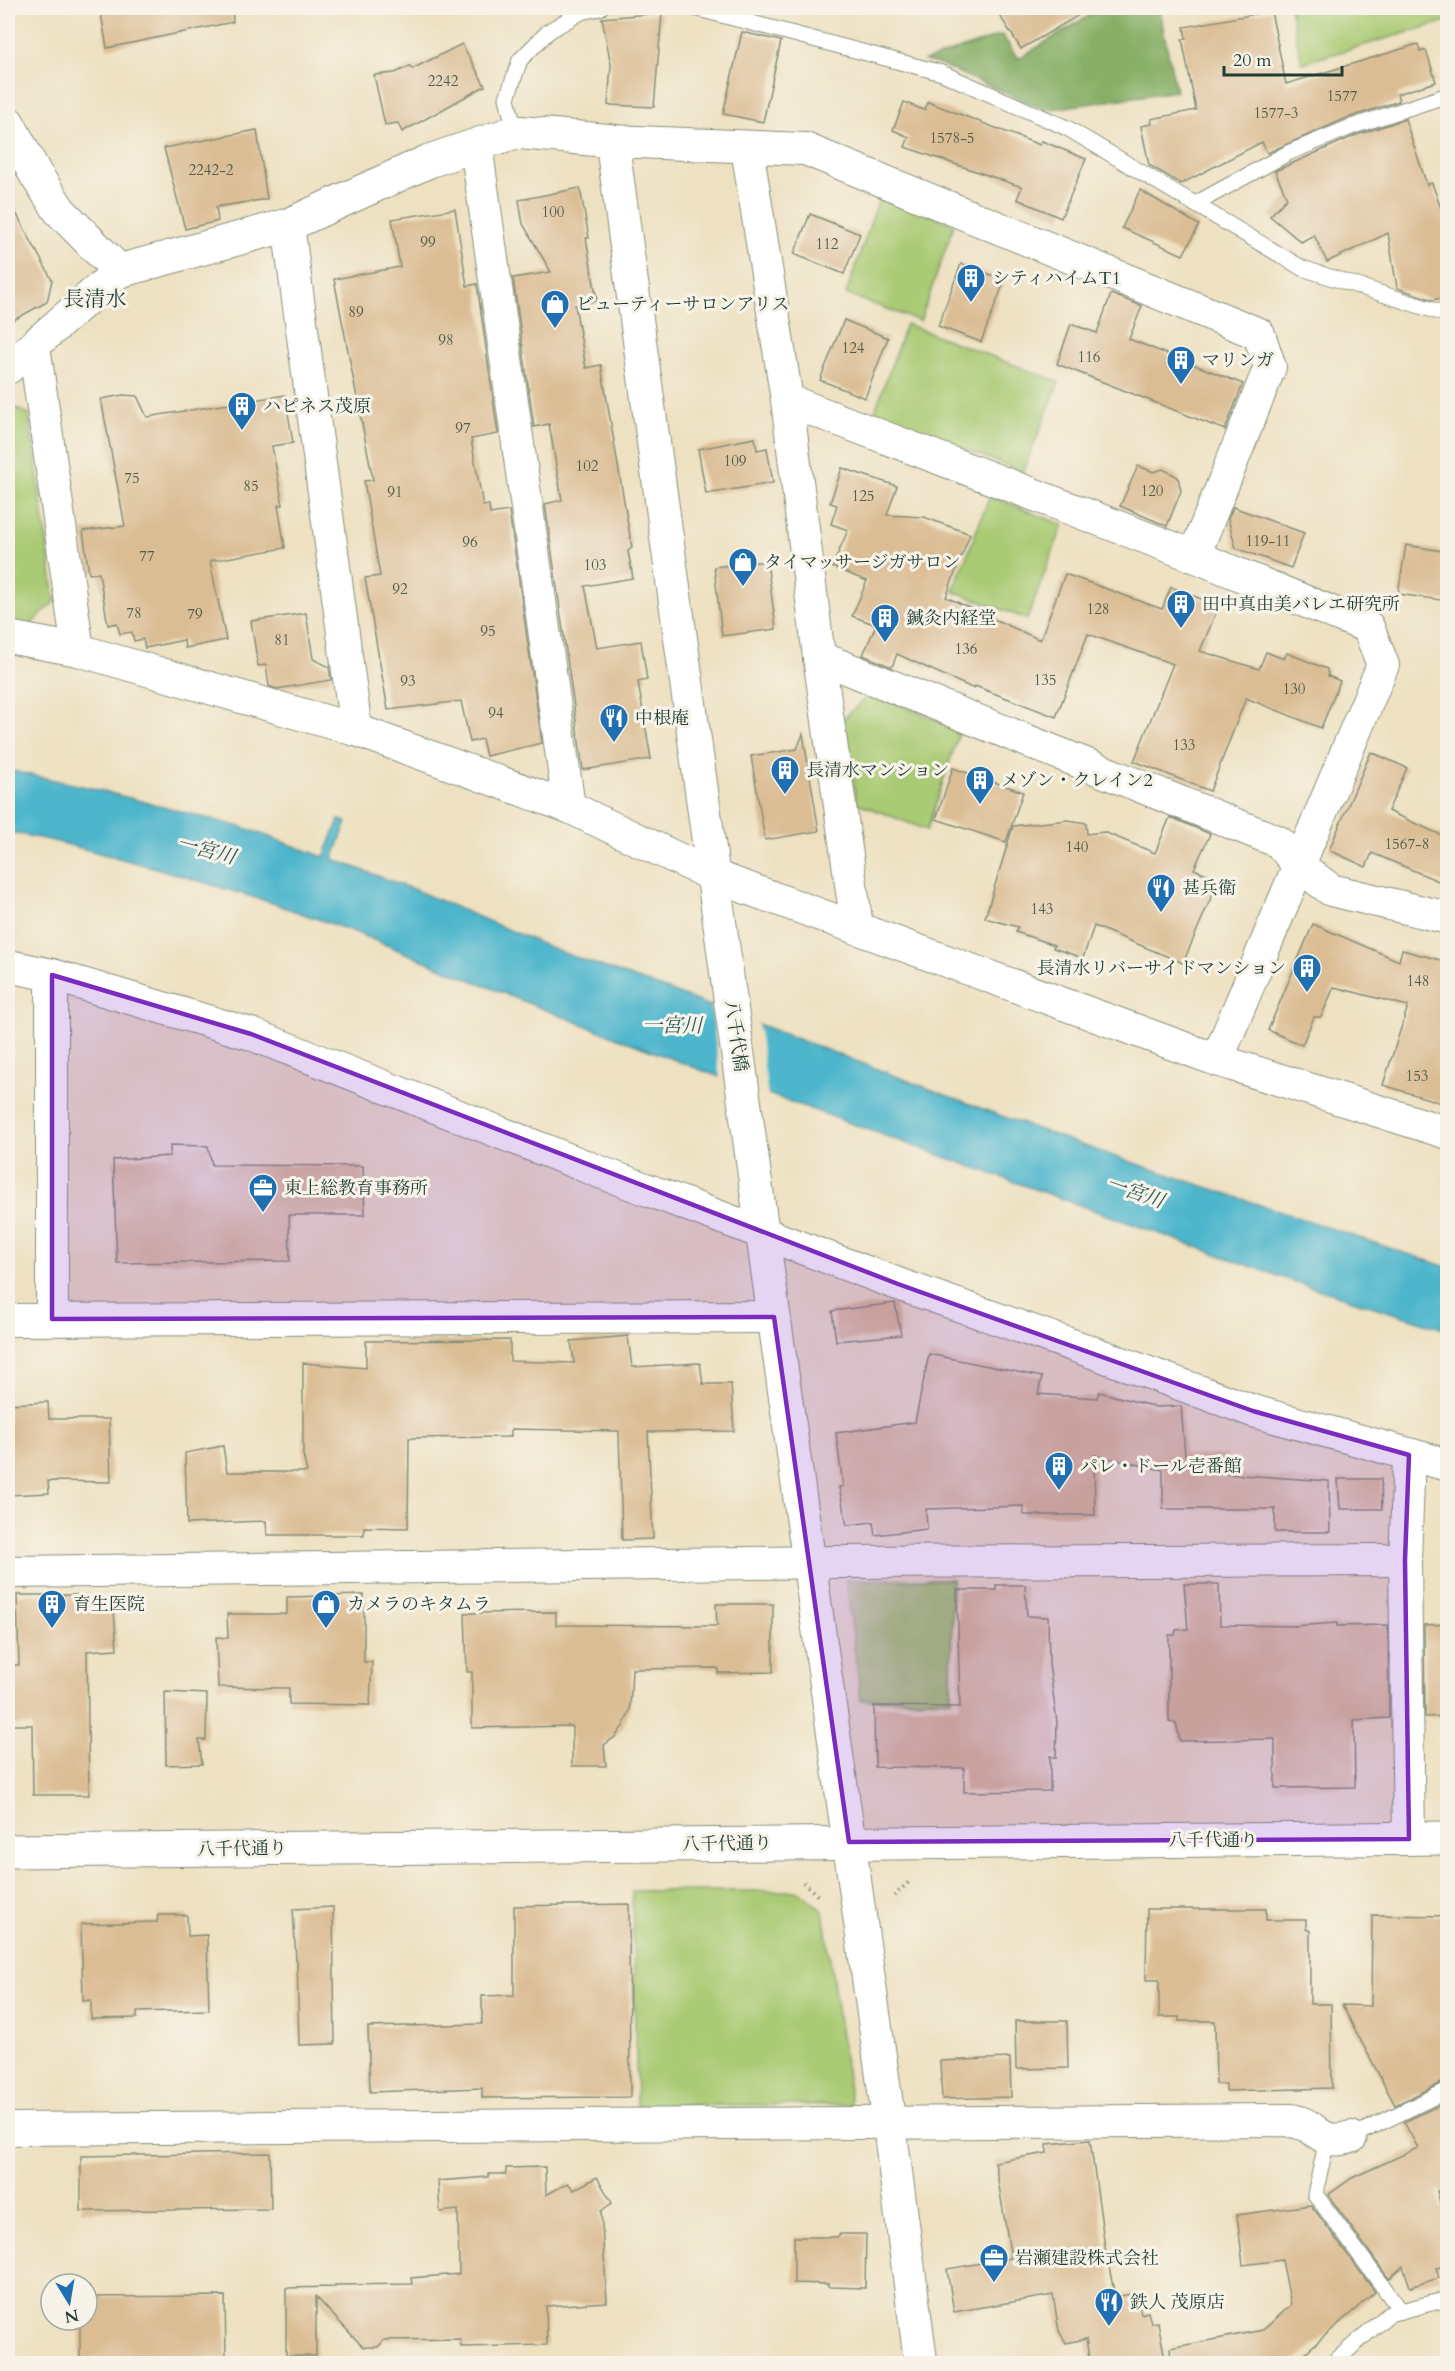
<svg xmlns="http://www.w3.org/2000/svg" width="1455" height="2371" font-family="Cardo,'Noto Serif JP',serif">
<rect width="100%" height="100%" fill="#f7f3e8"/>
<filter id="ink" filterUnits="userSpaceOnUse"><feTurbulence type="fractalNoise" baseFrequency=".0167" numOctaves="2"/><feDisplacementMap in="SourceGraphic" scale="12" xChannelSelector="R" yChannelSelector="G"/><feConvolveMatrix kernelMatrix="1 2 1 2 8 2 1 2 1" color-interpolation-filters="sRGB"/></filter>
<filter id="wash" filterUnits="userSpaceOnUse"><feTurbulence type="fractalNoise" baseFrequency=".008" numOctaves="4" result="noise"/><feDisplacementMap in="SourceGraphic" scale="24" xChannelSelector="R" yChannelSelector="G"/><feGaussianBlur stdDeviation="1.35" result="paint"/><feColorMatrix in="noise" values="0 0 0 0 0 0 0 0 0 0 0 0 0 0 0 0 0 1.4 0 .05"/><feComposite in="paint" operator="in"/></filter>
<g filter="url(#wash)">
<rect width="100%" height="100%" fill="#eee1c1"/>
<g fill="#aacb74" stroke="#648454" stroke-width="1.5">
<path d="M1290,8H1447V21L1302,63Z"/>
<path d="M881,193L954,225L920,321L846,294Z"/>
<path d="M906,324L1059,382L1023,472L874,414Z"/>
<path d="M8,405L29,414L55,601L26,629L8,625Z"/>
<path d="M990,496L1063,525L1027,619L953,591Z"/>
<path d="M871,693L960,730L927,830L857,803L843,719Z"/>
<path d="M952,1579L951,1699L861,1700L846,1580Z"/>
<path d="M632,1891H799L823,1911L851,2105H637Z"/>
</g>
<path fill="#87af66" stroke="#53764d" stroke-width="1.5" d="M1097,8H1159L1176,91L1045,110L941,65L925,61L1002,35L1018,59L1098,10Z"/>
<path fill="#4eb6cc" stroke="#367a80" stroke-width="1.5" d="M8,770L91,788L245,828L324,857L339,820L347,822L333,859L415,890L561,952L660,987L1004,1117L1104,1153L1447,1267V1330L1292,1281L701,1070L525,1002L352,931L269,902L156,868L54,841L8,832Z"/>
<path fill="#eee1c1" d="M711,1003L758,1022L768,1097L720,1080Z"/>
<g id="blocks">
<g fill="#dbbd94">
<path d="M100,8H232L233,22L107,48Z"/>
<path d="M995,8H1091L1021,49Z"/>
<path d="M1271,11L1286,84L1418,44L1420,52L1426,50L1436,82L1397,94L1399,101L1347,118L1267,153L1262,142L1181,184L1149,165L1141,126L1152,124L1151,119L1196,110L1182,39H1186L1184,27Z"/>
<path d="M662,13L654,107L608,105L611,65L602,18Z"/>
<path d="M742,32L781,41L763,122L723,114Z"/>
<path d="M462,44L485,86L402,132L398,123L385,125L374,75L395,73L410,66L412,69Z"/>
<path d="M904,102L924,110L928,102L1040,145L1042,141L1086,159L1061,218L1017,199L1022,187L905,147L909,137L893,130Z"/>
<path d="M1405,119L1427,185L1432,183L1441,208L1448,206V297L1433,300L1397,288L1388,233L1327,262L1314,235L1301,242L1270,216L1287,198L1275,171L1354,136Z"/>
<path d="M257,130L267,199L216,207L218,221L185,229L164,148Z"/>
<path d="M580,188L589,238H586L597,301L575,305L586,368L601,365L632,548L628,551L633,578L585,586L597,648L641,641L647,680L638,682L651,759L583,770L545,504L562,500L549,424L534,427L513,278L551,272L523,224L519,200Z"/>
<path d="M1140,190L1199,225L1183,255L1122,228Z"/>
<path d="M8,198L52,280L47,302L8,323Z"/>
<path d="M455,209L467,286L477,284L498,434L471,439L483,506L489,505L490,514L509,511L542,743L486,756L482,739L470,742L461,701L388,710L365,578L380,576L364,481L373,480L334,279L400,267L392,219Z"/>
<path d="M810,214L860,234L844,274L794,254Z"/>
<path d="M961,264L1005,280L981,342L938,326Z"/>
<path d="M1111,294L1142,306L1129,339L1243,384L1225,430L1057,364L1071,324L1097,333Z"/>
<path d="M844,320L888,338L865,398L820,380Z"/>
<path d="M123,395L137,396L147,417L285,395L293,443L272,446L283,505H278L285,548L210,561L226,640L185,648L184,640L145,648L143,639L134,641L132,632L120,634L117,623L108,625L99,573L89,574L83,531L125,526L101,399Z"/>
<path d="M755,438L757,450L767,448L773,483L706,494L698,449Z"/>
<path d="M1138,466L1154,472L1163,469L1178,477L1181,491L1167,526L1120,506Z"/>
<path d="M842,468L897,486L887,515L924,517L970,534L946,597L1040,640L1065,574L1162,609L1171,587L1219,606L1200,651L1259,669L1266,652L1284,659L1287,653L1327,669L1328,676L1340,681L1321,728L1246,698L1210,791L1134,761L1173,664L1088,634L1056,717L975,686L974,689L897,654L892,667L863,655L876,625L852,616L867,581L832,567L848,530L831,524L837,505L830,503Z"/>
<path d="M1233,507L1304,533L1291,568L1236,548L1228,519Z"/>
<path d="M1406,545L1448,552V601L1398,594Z"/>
<path d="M767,561L776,629L722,636L714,567Z"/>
<path d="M306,613L313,659L329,667L331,680L277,689L269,686L266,665L258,666L251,621Z"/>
<path d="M803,734L819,831L765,840L751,756L797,749Z"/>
<path d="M1371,752L1407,768L1388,811L1448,838V885L1372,853L1366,867L1329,850Z"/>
<path d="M953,768L1023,792L1006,842L936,819Z"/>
<path d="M1170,817L1210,834L1194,869L1219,879L1183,963L1094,926L1083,958L1053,948L1054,945L1016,932L1018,927L985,918L1013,826L1068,820L1086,823L1087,834L1104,832L1155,853Z"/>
<path d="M1313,924L1399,961L1402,950L1448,962V1105L1383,1085L1408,1006L1334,987L1321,1017H1314L1302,1045L1268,1030Z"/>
<path d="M170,1145L208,1146L212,1165L363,1166L365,1215H289L290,1261L117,1263L113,1160L170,1156Z"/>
<path d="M895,1303L901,1335L836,1341L832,1311Z"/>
<path d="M628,1336L632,1367L700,1363L703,1384H731L734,1431L648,1432L653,1539L622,1540L619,1431L511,1429V1437L409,1438L408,1528L364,1527V1535H267L266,1521L187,1524L185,1453L223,1446L227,1472H307L303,1455V1363L366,1368V1341L510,1340V1361L574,1363L571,1341Z"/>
<path d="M929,1354L1042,1377L1038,1394L1097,1398L1099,1392L1156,1407L1181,1406L1185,1455H1227V1474L1329,1481L1330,1532H1275V1509H1163V1470L1094,1455L1095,1515H1023V1506L926,1509L927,1529L875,1535L873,1522L847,1525L839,1487L843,1486L836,1433L915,1422Z"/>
<path d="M48,1402L49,1419H109L111,1482L48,1481L49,1493L8,1495V1404Z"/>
<path d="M1338,1479H1381L1382,1509H1340Z"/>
<path d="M1184,1584H1219L1220,1625L1293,1626L1337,1623V1626L1388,1625L1389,1718L1354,1720L1355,1787L1275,1788V1739L1180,1741L1176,1723L1169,1722V1635H1175L1176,1630L1188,1629Z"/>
<path d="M996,1585H1025L1027,1616L1048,1617L1049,1664L1057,1722L1056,1758L1050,1756V1791L964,1792V1768L875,1767L874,1706L960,1707L957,1590H996Z"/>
<path d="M17,1595H85L86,1600L113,1599L117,1649L87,1651L89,1795H33L32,1725H8V1665H19Z"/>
<path d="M364,1595V1662H372L370,1705L289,1704V1688L218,1687L216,1637L228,1638L227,1614H287V1597Z"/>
<path d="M716,1604H773V1672L718,1673V1668L632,1669L630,1710L624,1725L615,1737L604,1745L606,1766H572V1726L472,1728V1672H467L465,1613L556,1612V1625L717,1626Z"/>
<path d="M1448,1624V1716L1425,1717L1424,1625Z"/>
<path d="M165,1692L207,1694L206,1740H199L202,1764L166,1765Z"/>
<path d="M629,1904L630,2097L482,2098V2088L370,2092L368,2027L482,2024V1996L514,1995V1906Z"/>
<path d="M333,1907L335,2044L299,2045L297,1960H296L293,1909Z"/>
<path d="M1147,1909H1266V1920H1306V1929L1310,1931V2004H1331L1332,2088L1226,2091V2084H1216L1215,2021H1179V2017H1159V1980H1146Z"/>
<path d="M158,1915H187L188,1936L207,1935L209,2010L137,2012V2018L91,2019V2000L83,2001L81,1924L157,1922Z"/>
<path d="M1372,1915L1448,1916V2080L1395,2105L1342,2005L1371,2006Z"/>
<path d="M1015,2021H1067L1068,2068L1016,2069Z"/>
<path d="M1010,2058L1011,2097L942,2099L940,2061Z"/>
<path d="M1448,2101V2204L1440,2190L1437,2191L1448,2233V2265L1436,2268L1439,2278L1410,2287L1403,2266L1389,2279L1328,2195L1352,2178L1418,2148L1404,2122Z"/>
<path d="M1090,2140L1105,2247L1115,2297L1137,2293L1141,2314L1148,2312L1151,2323L1158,2322L1166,2364H1090L1086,2339L1066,2343L1059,2331L1053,2295L954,2312L947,2269L1011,2258L995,2162L1047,2153V2144Z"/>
<path d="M270,2153L271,2209L81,2211V2156Z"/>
<path d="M545,2167L546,2195L568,2183L574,2190L597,2177L612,2203L601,2211L607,2302L546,2306L547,2345L461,2347L460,2339L384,2340L378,2347H363L316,2297V2356H286V2288L335,2287V2285L412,2284L411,2278L459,2274L458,2210L440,2212L438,2181L488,2177V2174H506V2168Z"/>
<path d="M1311,2205L1375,2292L1298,2359L1273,2364H1171L1170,2348L1263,2330L1291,2305L1282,2260L1243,2265L1237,2215Z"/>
<path d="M840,2234H866L865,2288L828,2287V2284L794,2283V2237H837Z"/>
<path d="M225,2296L226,2358L80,2359V2320H87V2297Z"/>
</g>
</g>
</g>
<g filter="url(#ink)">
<use href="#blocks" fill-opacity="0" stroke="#868f7a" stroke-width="1.5"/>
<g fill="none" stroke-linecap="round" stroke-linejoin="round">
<g stroke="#868f7a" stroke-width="17">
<g id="lane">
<path d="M695,8L942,73L1067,128L1302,268L1448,315"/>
<path d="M515,132L507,98L520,60L549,31L581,12L600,8"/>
<path d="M1195,204L1288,153L1351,127L1448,95"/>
<path d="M1351,2137L1448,2090"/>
<path d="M1327,2140L1315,2194L1401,2311"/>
<path d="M1332,2364L1389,2314L1448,2299"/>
</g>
</g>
<g stroke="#868f7a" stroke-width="34">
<g id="street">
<path d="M612,141L805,149L1259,334L1270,367L1194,556"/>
<path d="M476,145L569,807"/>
<path d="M747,148L787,400L819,657L857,927"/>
<path d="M288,225L356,730"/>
<path d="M34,346L78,650"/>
<path d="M8,368L119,271"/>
<path d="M787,400L1194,556L1368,627L1383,665L1217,1060"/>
<path d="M8,637L78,650L356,730L569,807L714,876L1217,1060L1448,1133"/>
<path d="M819,657L1279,842L1298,865L1331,890L1448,918"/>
<path d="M8,966L52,975L251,1034L600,1172L898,1284L1092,1352L1253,1411L1448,1465"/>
<path d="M52,975V1319"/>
<path d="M8,1320L774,1317"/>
<path d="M1409,1455L1405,1560L1409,1839"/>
<path d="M8,1572L839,1562L1405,1560"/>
<path d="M8,2129L1292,2120C1320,2125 1317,2147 1351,2137"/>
</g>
</g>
<g stroke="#868f7a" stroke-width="35">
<g id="secondary">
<path d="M8,123L36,175L60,211L119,271L288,225L429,161L515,132L612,141L774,1317L889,2122L921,2364"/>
<path d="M8,1851L1448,1838"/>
</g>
</g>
<g stroke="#868f7a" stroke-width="4" stroke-dasharray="1.5 4.5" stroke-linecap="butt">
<path d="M803,1882L819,1897"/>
<path d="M894,1896L910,1881"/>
</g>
<use href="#lane" stroke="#fff" stroke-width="15"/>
<use href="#street" stroke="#fff" stroke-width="32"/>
<use href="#secondary" stroke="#fff" stroke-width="33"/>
</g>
</g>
<path fill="#7b2cbf" fill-opacity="0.2" stroke="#7b2cbf" stroke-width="4.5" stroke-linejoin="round" d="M52,975L251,1034L898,1284L1253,1411L1409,1455L1405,1560L1409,1839L849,1842L774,1317L52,1319Z"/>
<defs>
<g id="building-pin" transform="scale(1.5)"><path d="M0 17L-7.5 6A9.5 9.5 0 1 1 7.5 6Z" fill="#1f6fb2" stroke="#f7f3e8"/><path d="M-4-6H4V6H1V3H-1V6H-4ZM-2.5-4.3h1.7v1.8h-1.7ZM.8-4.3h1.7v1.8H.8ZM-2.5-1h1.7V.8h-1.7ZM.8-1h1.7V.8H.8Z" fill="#fff"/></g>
<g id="shop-pin" transform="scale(1.5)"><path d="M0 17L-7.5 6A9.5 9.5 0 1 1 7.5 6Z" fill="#1f6fb2" stroke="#f7f3e8"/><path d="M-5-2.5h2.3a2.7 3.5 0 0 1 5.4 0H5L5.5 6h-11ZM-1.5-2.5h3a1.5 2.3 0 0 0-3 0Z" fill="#fff"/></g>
<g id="restaurant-pin" transform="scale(1.5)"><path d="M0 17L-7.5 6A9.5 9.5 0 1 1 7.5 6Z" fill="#1f6fb2" stroke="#f7f3e8"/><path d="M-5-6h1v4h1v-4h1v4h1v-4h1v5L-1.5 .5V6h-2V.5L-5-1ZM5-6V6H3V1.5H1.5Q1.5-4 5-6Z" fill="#fff"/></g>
<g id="office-pin" transform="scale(1.5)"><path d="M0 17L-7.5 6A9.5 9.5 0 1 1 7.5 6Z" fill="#1f6fb2" stroke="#f7f3e8"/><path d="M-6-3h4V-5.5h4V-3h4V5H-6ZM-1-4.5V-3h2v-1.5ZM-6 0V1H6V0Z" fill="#fff"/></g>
</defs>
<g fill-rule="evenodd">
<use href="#building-pin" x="971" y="278"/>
<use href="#shop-pin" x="555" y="304"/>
<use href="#building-pin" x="1181" y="360"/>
<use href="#building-pin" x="242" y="406"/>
<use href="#shop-pin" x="743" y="562"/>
<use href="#building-pin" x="1181" y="604"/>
<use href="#building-pin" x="885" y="618"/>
<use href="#restaurant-pin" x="614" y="718"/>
<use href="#building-pin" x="785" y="770"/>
<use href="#building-pin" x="980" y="780"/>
<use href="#restaurant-pin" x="1161" y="888"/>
<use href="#building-pin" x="1307" y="968"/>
<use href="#office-pin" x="263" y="1188"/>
<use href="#building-pin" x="1059" y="1466"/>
<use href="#building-pin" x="52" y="1604"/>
<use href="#shop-pin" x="326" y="1604"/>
<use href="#office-pin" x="994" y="2258"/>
<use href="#restaurant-pin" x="1109" y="2302"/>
</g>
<g text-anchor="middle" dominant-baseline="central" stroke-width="6" stroke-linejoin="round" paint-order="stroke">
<g font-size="15" fill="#4e5d4c">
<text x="443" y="81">2242</text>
<text x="1342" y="96">1577</text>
<text x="1276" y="113">1577-3</text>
<text x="952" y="138">1578-5</text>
<text x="211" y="170">2242-2</text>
<text x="553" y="212">100</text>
<text x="428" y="242">99</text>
<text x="827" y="244">112</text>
<text x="356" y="312">89</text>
<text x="446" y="340">98</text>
<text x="853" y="348">124</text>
<text x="1089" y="357">116</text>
<text x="463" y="428">97</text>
<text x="735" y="461">109</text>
<text x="587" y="466">102</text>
<text x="132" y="478">75</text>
<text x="251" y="486">85</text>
<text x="1152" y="491">120</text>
<text x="395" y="492">91</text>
<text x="863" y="496">125</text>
<text x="1268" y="541">119-11</text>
<text x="470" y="542">96</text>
<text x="147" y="556">77</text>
<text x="595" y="565">103</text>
<text x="400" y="589">92</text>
<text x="1098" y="609">128</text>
<text x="134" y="613">78</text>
<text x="195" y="614">79</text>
<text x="488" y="631">95</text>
<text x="282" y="640">81</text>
<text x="966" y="649">136</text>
<text x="1045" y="680">135</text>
<text x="408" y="681">93</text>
<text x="1294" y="689">130</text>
<text x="496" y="713">94</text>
<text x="1184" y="745">133</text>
<text x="1407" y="844">1567-8</text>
<text x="1077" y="847">140</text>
<text x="1042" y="909">143</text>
<text x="1418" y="981">148</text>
<text x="1417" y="1076">153</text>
</g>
<g font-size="18" fill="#1f3d34" stroke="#f7f3e8" text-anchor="start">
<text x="992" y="278">シティハイムT1</text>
<text x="576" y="304">ビューティーサロンアリス</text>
<text x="1202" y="360">マリンガ</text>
<text x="263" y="406">ハピネス茂原</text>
<text x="764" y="562">タイマッサージガサロン</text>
<text x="1202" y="604">田中真由美バレエ研究所</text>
<text x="906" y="618">鍼灸内経堂</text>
<text x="635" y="718">中根庵</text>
<text x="806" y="770">長清水マンション</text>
<text x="1001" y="780">メゾン・クレイン2</text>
<text x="1182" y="888">甚兵衛</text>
<text x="1286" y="968" text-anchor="end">長清水リバーサイドマンション</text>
<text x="284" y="1188">東上総教育事務所</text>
<text x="1080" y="1466">パレ・ドール壱番館</text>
<text x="73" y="1604">育生医院</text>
<text x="347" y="1604">カメラのキタムラ</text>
<text x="1015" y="2258">岩瀬建設株式会社</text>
<text x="1130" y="2302">鉄人 茂原店</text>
</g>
<g font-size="18" fill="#1f3d34" stroke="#f7f3e8">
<text transform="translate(736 1036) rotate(82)">八千代橋</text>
<text x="1213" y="1840">八千代通り</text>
<text transform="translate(727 1844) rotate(-1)">八千代通り</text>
<text transform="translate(242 1849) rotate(-1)">八千代通り</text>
</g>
<g font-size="20" font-style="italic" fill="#2b5b5a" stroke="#f7f3e8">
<text transform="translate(206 850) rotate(15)">一宮川</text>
<text x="672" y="1025">一宮川</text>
<text transform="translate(1135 1192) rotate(19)">一宮川</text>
</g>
<g font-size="21" fill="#1f3d34" stroke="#f7f3e8">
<text x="95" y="299">長清水</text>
</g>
</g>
<rect width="1455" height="2371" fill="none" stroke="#f7f3e8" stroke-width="30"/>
<g transform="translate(69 2302) rotate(169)"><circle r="28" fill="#f7f3e8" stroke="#a1aaa0" stroke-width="1.5"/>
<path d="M0-4.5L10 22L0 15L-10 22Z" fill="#1f6fb2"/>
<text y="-9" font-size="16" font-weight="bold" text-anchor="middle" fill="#1f3d34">N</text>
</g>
<path d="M1224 66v9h118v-9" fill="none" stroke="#1f3d34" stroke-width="3"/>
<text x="1233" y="66" font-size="18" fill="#1f3d34" stroke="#f7f3e8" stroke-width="4.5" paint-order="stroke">20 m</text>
</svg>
